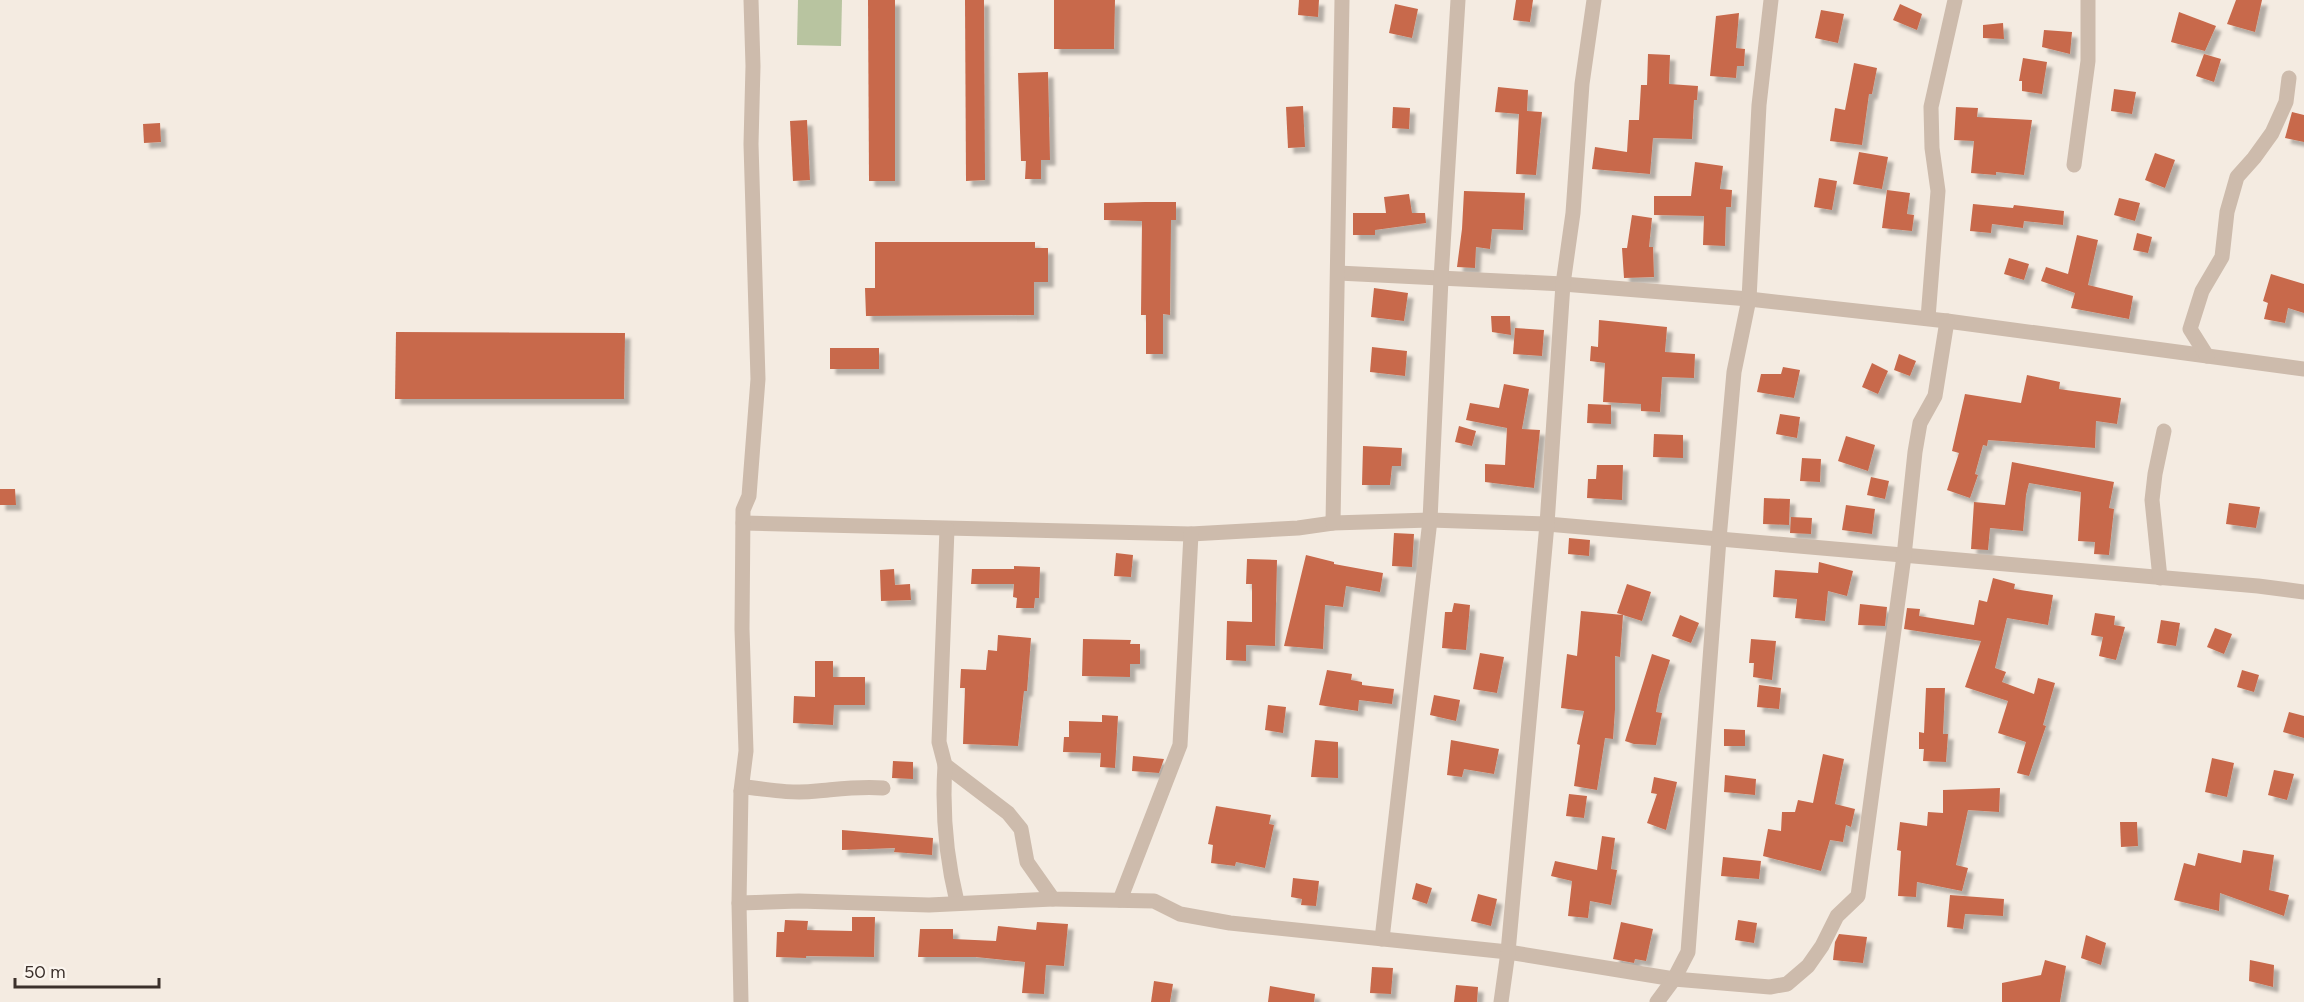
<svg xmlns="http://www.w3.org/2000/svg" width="2304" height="1002" font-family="Figtree,sans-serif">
<defs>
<filter id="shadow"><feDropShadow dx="5.5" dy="5.5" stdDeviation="1.5" flood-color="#0004"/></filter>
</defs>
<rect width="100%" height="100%" fill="#f4ebe1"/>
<path fill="#b8c4a0" d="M798,0H842L841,46L797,45Z"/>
<g fill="#c8694b" filter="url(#shadow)">
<path d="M868,0H895V181H869Z"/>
<path d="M965,0H984L985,180L966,181Z"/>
<path d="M1054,0H1115L1114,49H1054Z"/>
<path d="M1299,0H1319L1318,17L1298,15Z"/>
<path d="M1516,0H1533L1530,22L1513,20Z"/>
<path d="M2236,0H2262L2255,32L2227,24Z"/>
<path d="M1395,4L1418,9L1412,38L1389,33Z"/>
<path d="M1900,4L1922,14L1917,30L1893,20Z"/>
<path d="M1821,10L1844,14L1838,43L1815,38Z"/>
<path d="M2179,12L2216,26L2205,51L2171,42Z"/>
<path d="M1739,13L1736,48L1745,49L1744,66H1737L1736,78L1710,76L1716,16Z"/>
<path d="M2003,23L2004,39L1983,38V25Z"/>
<path d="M2044,30L2072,32L2070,54L2042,47Z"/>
<path d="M1648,54L1670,55L1669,84L1698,86L1697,100H1694L1692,139L1653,138L1650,174L1592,169L1595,147L1627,152L1629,120H1639L1641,85H1647Z"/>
<path d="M2204,54L2221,59L2214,82L2196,76Z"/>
<path d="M2023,58L2047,62L2042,94L2022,91V81H2019Z"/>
<path d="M1854,63L1877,68L1872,94H1869L1862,145L1830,141L1835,108L1845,110Z"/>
<path d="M1048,72L1050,160H1041V179H1025L1026,161H1021L1018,73Z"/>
<path d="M1498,87L1528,90L1527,111L1542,112L1536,175L1516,174L1519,114L1495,112Z"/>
<path d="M2114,89L2136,92L2132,114L2111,111Z"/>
<path d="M1303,106L1305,147L1288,148L1286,107Z"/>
<path d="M1393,107L1410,108L1409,129L1392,128Z"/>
<path d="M1956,107L1978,108L1977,117L2032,120L2024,175L1996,172V175L1971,173L1974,141L1954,140Z"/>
<path d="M2292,112L2304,115V142L2285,138Z"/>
<path d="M807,120L810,180L793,181L790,121Z"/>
<path d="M160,123L161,142L144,143L143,124Z"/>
<path d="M1859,152L1888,157L1882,189L1853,184Z"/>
<path d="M2155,153L2175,160L2165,188L2145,180Z"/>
<path d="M1695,162L1723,166L1720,189L1732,190L1731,207H1726L1725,246L1703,245L1704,216L1654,215V196H1691Z"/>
<path d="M1819,178L1837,181L1832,210L1814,207Z"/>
<path d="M1887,190L1910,193L1907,214L1914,215L1912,231L1882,228Z"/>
<path d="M1464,191L1525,193L1523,230L1492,229L1490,249L1476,247L1475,268L1457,267L1462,229Z"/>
<path d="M1409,194L1412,213H1425L1426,223L1375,230V235H1353V213H1386L1384,197Z"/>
<path d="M2119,198L2140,203L2135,221L2114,215Z"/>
<path d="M1145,202H1176V220H1171L1170,315L1163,314V354H1146V315H1141L1142,221L1104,220V203Z"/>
<path d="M1973,204L2013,208L2014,205L2064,211L2063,225L2024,221L2023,228L1992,224L1991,233L1970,231Z"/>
<path d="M1632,215L1652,218L1649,247H1653L1654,277L1624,278L1622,248H1627Z"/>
<path d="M2137,233L2152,237L2148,253L2133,250Z"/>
<path d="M2077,235L2098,240L2088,285L2133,296L2129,319L2071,308L2075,293L2041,281L2046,267L2068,274Z"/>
<path d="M875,242H1035V248H1048V282H1034V315L866,316L865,288H875Z"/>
<path d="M2009,258L2029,264L2024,280L2004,274Z"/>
<path d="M2271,274L2304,284V313L2288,308L2285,323L2264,319L2268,303L2263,301Z"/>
<path d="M1374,288L1408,293L1404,321L1371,317Z"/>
<path d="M1491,316H1510L1511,335L1492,332Z"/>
<path d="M1599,320L1667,327L1665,352L1695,354L1694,378L1662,377L1660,412L1641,411V404L1603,402L1605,363L1590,361L1591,346L1598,347Z"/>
<path d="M1515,328L1544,330L1542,356L1513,354Z"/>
<path d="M396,332L625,333L624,399H395Z"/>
<path d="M1372,347L1407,351L1405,376L1370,372Z"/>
<rect x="830" y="348" width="49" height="21"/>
<path d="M1899,354L1916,361L1910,376L1894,370Z"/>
<path d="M1872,363L1888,371L1878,394L1862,387Z"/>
<path d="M1783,367L1800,370L1794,398L1757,392L1761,374H1781Z"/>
<path d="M2027,375L2060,382L2059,389L2121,398L2117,424L2096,421L2095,448L1988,440L1987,446L1983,445L1975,474L1978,475L1970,498L1947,490L1959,453L1952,451L1965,394L2021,403Z"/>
<path d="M1504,384L1529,389L1522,429L1540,430L1534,488L1485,482V464L1505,465L1507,428L1466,420L1470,403L1499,408Z"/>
<path d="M1588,404L1611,405V424L1587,423Z"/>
<path d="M1780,414L1800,417L1797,438L1776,434Z"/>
<path d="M1459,426L1476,431L1472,446L1455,442Z"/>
<path d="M1654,434L1683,435V458L1653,457Z"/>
<path d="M1846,436L1875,445L1868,471L1838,461Z"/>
<path d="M1363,446L1402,448L1401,466H1392L1390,485H1362Z"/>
<path d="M1802,458L1821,459L1820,482L1800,481Z"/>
<path d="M2012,462L2114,482L2109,508L2114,509L2109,555L2094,554L2095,542L2078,541L2081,492L2029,483L2026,495L2023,531L1990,528L1988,550L1971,549L1974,502L2005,505Z"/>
<path d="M1597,465H1623L1622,500L1587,498L1588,479H1596Z"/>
<path d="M1871,477L1889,481L1885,499L1867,495Z"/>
<path d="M0,489H15L16,505H0Z"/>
<path d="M1764,498L1790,499L1789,525L1763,524Z"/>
<path d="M2229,503L2260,507L2256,528L2226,524Z"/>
<path d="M1846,505L1875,509L1872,534L1842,530Z"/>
<path d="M1791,517L1812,518L1811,534L1790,533Z"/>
<path d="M1394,533L1414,534L1412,567L1392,566Z"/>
<path d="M1569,538L1590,540L1589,556L1568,554Z"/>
<path d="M1116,553L1133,555L1131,577L1114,576Z"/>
<path d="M1306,555L1334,562V564L1383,573L1380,592L1346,586L1343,607L1325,605L1323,649L1284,646Z"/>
<path d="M1247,559L1277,560L1275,646L1246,645V661L1226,660L1227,621L1252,622V584H1246Z"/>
<path d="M1819,562L1853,571L1847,596L1828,591L1825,621L1795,618L1797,599L1773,597L1775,570L1818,573Z"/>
<path d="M1014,566L1040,567L1039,598H1035L1034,608H1016L1017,598L1013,597L1014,584H971L972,569H1014Z"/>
<path d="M894,569L895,585L910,584L911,600L881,601L880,570Z"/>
<path d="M1993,578L2015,584L2014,589L2053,595L2048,625L2007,618L1995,668L2006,672L2002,682L2034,694L2038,678L2055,683L2043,725L2046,726L2029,776L2017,773L2026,742L1998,733L2008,701L1965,687L1981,641L1904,629L1907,608L1920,609L1919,616L1974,625L1979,600L1987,602Z"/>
<path d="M1627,584L1651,592L1642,621L1623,615L1620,657L1615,656V709L1613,739L1605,738L1597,790L1574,786L1580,745L1577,744L1584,711L1561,708L1567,654L1577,656L1581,611L1623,615L1617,613Z"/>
<path d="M1454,603L1470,605L1466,650L1442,648L1445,612H1452Z"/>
<path d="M1860,604L1887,607L1885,626L1858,625Z"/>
<path d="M2095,613L2115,616L2114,625L2125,627L2116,660L2099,656L2103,637L2091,635Z"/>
<path d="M1680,615L1699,623L1691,643L1672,636Z"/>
<path d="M2161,620L2180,623L2176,646L2157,643Z"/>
<path d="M2215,628L2232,634L2224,654L2207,647Z"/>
<path d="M998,635L1031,638L1027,691H1024L1018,746L963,744L965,688H960L961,669L986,670L988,650L997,651Z"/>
<path d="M1083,639L1131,640L1130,644H1140V664H1130V677L1082,676Z"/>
<path d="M1751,639L1776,641L1772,680L1753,677L1754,663H1749Z"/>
<path d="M1480,653L1504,657L1497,693L1473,689Z"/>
<path d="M1652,654L1670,660L1659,695L1656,712L1662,713L1656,745L1634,744L1625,741Z"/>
<path d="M815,661H833V677H865V705H834L833,725L793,723L794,696L815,697Z"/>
<path d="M1327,670L1352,674L1351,680L1362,682V685L1394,689L1392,704L1359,700L1358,711L1319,705Z"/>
<path d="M2242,670L2259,675L2254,692L2237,687Z"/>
<path d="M1759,685L1781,688L1779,709L1757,707Z"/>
<path d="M1926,688H1945L1943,734H1948L1946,762L1923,761L1924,749H1919V732L1924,733Z"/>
<path d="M1434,695L1460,700L1456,721L1430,715Z"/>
<path d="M1268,705L1286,707L1283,733L1265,730Z"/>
<path d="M2289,712L2304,716V738L2283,732Z"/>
<path d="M1102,715L1118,716L1115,768L1100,767L1101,753L1063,752L1064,737H1069V721L1102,722Z"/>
<path d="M1724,729L1745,730V746H1724Z"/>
<path d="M1315,740L1338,742V778L1311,777Z"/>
<path d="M1451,740L1499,749L1494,774L1464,769L1462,777L1447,775Z"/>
<path d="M1823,754L1844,759L1835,804L1855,809L1851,827L1846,825L1843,842L1830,840L1821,871L1763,856L1768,829L1781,831L1782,812H1795L1798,800L1813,803Z"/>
<path d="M1133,756L1164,759L1159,773L1132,771Z"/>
<path d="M2212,758L2234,763L2227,797L2205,792Z"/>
<path d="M893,761L913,762V779L892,778Z"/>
<path d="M2274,770L2294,774L2287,800L2268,795Z"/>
<path d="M1725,775L1756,779L1755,795L1724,792Z"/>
<path d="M1654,777L1677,782L1666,830L1647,823L1657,794L1651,793Z"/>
<path d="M2000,788L1999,812L1968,810L1956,865L1968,868L1962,891L1917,882L1916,897L1898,896L1901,851L1897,850L1900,822L1927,826L1928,812L1943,813V790Z"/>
<path d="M1569,794L1587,796L1584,818L1566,816Z"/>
<path d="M1216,806L1271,815L1269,824L1274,825L1265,868L1236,862L1235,866L1211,863L1213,845L1208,844Z"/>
<path d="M2120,822H2137L2138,846L2121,847Z"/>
<path d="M842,830L933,838L932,855L894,852L895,848L842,850Z"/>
<path d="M1602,836L1615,838L1611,869L1617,870L1611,905L1590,901L1588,918L1568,916L1572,881L1551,876L1555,861L1597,870Z"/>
<path d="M2243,850L2274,855L2269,890L2289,895L2284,916L2220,893L2219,911L2174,900L2184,863L2195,866L2198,853L2241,863Z"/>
<path d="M1723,857L1761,861L1759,879L1721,876Z"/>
<path d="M1293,878L1319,881L1316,906L1301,905L1302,899L1291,897Z"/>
<path d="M1416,883L1432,888L1427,904L1412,899Z"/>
<path d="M1478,894L1497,899L1491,926L1471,921Z"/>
<path d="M1950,895L2004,899L2003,916L1965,914L1963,929L1947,927Z"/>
<path d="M852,917H875L874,957L806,956V958L776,957L777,932H784L785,920L808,921L807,930L852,931Z"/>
<path d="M1738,920L1757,923L1754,943L1735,940Z"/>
<path d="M1037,922L1068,924L1064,966L1046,965L1044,994L1022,993L1025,962L976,957H918L920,929H953V939L996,941L998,926L1036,930Z"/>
<path d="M1621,922L1653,929L1646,961L1635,959L1634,963L1613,959Z"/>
<path d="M1839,934L1867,937L1863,963L1833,960L1835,942Z"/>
<path d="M2086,935L2106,943L2101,965L2081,958Z"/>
<path d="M2045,960L2066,966L2060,1002H2002V983L2041,975Z"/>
<path d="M2250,960L2274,965L2273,987L2249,981Z"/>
<path d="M1372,967L1393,968L1391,994L1370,993Z"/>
<path d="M1154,981L1173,984L1170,1002H1151Z"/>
<path d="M1456,985L1478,987L1477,1002H1454Z"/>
<path d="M1270,986L1315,994L1314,1002H1268Z"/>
</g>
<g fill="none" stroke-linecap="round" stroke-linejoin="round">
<g stroke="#cdbbac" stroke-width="15">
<path d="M2074,165L2088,61V0"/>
<path d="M1338,273L1563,284L1749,299L1947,321L2304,369"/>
<path d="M1928,318L1938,191L1932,148L1931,107L1955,0"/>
<path d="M2207,356L2190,329L2202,291L2222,257L2227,212L2237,177L2254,158L2272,133L2286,102L2289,78"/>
<path d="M743,523L1191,534L1298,528L1333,523L1430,520L1547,524L2258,586L2304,592"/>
<path d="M1333,523L1342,0"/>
<path d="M947,529L939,742L945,765L1008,813L1021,829L1027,862L1053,899L1154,901L1180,914L1230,923L1508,952L1674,979L1770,987L1787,984L1808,966L1822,946L1837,916L1858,896L1904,556L1915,452L1920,423L1935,396L1947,321"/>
<path d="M2160,578L2152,500L2155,474L2164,431"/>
<path d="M945,765C942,811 946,857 957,902"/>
<path d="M741,791L746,787C770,790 793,794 817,791C840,789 860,786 883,788"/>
<path d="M1120,900L1180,745L1191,534"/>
<path d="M739,903L799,901L929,905L1053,899"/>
<path d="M1382,939L1430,520L1441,279L1458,0"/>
<path d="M741,1002L739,903L741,791L746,751L742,629L743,510L749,496L758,379L751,144L753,66L751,0"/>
<path d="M1501,1002L1508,952L1547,524L1563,284L1573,213L1582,84L1594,0"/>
<path d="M1657,1002L1674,979L1688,952L1719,539L1734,372L1749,299L1759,105L1771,0"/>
</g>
</g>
<path d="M15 978v9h144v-9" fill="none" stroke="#3b302b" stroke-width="3"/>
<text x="24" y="978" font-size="18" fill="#3b302b" stroke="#fbf5ee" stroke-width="4.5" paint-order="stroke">50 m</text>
</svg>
